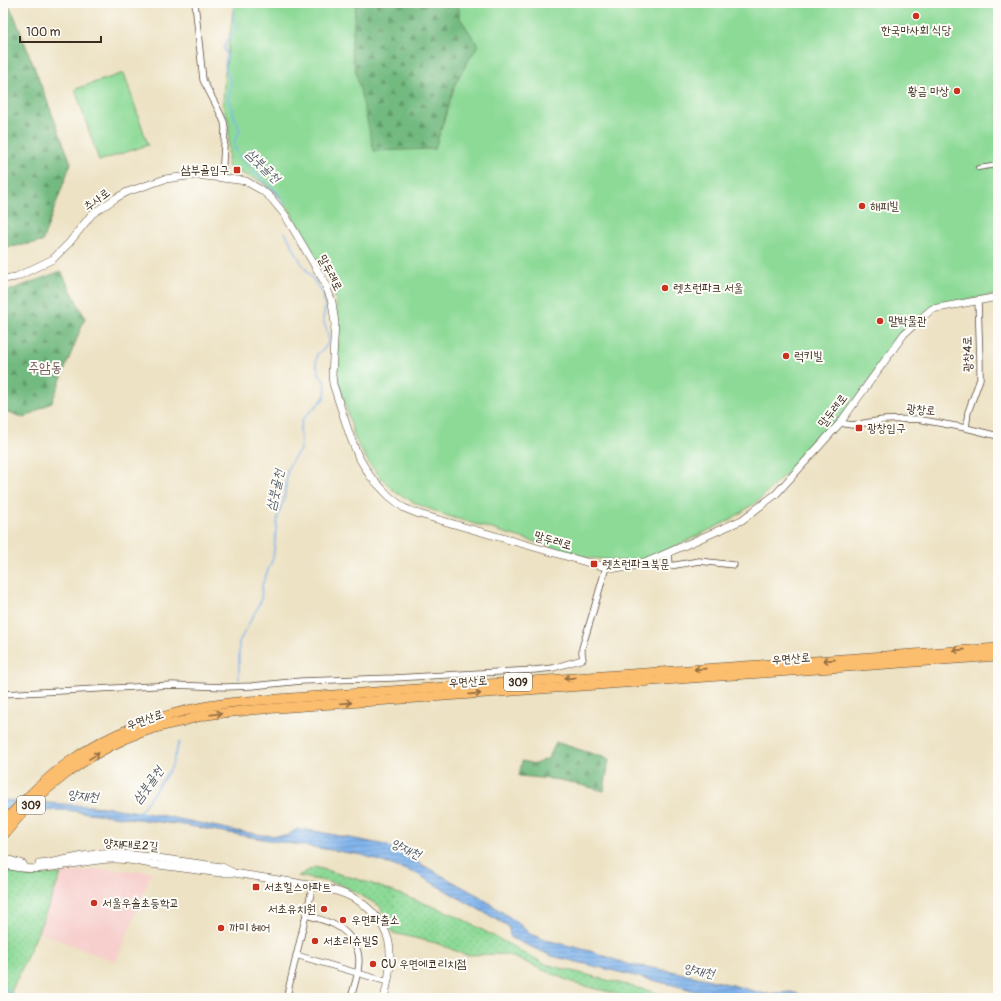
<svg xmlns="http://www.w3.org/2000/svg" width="1001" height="1001" font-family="Pangolin,'Poor Story',sans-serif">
<defs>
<pattern id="forest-firs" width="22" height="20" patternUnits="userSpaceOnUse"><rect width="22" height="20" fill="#72ba80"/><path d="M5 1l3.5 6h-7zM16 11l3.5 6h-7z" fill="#5f9768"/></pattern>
<pattern id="park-dots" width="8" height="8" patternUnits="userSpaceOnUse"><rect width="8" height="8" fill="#8dda97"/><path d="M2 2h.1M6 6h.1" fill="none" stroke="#7bbb82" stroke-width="1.8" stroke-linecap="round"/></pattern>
<pattern id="water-rules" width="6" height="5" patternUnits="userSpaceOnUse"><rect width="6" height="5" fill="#7fb3ec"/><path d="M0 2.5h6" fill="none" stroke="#6992bf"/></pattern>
</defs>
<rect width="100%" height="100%" fill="#fdfcf7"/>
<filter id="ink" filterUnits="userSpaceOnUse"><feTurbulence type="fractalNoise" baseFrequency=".025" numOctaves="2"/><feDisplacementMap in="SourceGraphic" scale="8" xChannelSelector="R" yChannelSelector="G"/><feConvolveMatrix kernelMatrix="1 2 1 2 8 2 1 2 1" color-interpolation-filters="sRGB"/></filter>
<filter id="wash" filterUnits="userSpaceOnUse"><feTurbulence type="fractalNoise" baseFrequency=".012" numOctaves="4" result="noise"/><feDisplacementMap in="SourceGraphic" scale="16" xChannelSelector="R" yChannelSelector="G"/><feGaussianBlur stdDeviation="0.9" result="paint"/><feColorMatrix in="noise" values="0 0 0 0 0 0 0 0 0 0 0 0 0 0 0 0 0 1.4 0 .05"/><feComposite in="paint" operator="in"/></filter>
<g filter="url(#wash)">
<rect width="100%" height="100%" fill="#ede2c4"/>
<path fill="#f7d0ce" d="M100,869L152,872L116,962L38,932L61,874Z"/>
<g fill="url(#forest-firs)" stroke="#56724f">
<path d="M3,3H7L14,15L71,163L42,242L3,248Z"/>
<path d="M356,3H458L460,18L478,45L456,82L435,149L373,151L351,51Z"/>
<path d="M61,271L85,318L52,402L24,418L3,410V293Z"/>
<path d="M556,742L609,759L604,791L561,780L519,776L522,761L535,764L549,758Z"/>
</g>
<g fill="url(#park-dots)" stroke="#64825a">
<path d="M315,867L367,882L453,914L545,964L677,998H634L576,984L506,954L466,955L436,943L393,933L380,906L340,884L298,876Z"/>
<path d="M3,869L25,875L61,874L38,932L11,992L16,998H3Z"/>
</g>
<g fill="#8dda97" stroke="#64825a">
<path d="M234,3H356L351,51L374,151L435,149L456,82L478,45L460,18L458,3H998V294L933,306L918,318L845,412L822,438L758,501L730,520L654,557L625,561L589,558L448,516L417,504L395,492L383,480L370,465L355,439L337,375V349L338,326L336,302L331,281L309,248L295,220L289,209L276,193L260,181L231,169L228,166L229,122L223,107L224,81Z"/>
<path d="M124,73L148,145L99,161L75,89Z"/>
</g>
<path fill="url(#water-rules)" stroke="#5d6e85" d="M3,800L105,807L165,816L237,831L263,835L287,836L297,829L314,831L386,845L479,896L518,923L530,934L546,940L594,952L627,964L671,971L732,985L765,994L791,992L812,998H714L685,988L552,956L511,938L508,926L415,873L362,855L268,840L184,825L65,810L3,813Z"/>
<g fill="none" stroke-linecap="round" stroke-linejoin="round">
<g stroke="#7fb3ec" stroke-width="1.5">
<path d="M236,3L234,6L233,17L236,26L235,31L227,41L224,48L227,54L225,66L231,84L228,99L240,131L234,142L236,151L250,169L277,192L285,205"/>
<path d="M239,679V642L261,601L262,585L273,558L278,515L284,500L288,468L293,459L300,450L301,441L300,431L302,420L324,398L326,389L324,381L319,373L316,363L317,354L324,349L329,341L327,331L323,319L325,308L323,293L302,264L285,232"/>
<path d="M139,813L171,768L179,742"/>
<path d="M3,984L12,998"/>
</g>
</g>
</g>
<g filter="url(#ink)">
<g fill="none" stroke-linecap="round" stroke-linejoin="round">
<g stroke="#564637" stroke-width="5.5">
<path id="pedestrian" d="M978,168L998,165"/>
</g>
<g stroke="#564637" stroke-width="7">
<g id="minor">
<path d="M195,3L203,80L219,111L224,122L225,129L222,178"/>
<path d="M840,423L852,425L883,420L917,419L966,428L998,436"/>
<path d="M966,428L968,412L980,379V361L978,301"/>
<path d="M669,553L670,566L699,561L734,565"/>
<path d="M3,694L172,685L225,687L252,686L301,681L394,678L534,670L553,668L583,659L582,653V648L593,612L606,567"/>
<path d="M306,915C325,921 343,924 354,943C357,948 359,954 359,961C359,973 354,986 351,998"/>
<path d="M296,955L388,982"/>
<path d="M300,998L287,995L313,885"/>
</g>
</g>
<g stroke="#564637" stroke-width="8">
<g id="tertiary">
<path d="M3,279L16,277L53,259L69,243L92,214L116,198L127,192L165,179L196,175L222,178L246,181L254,186L263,191L271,198L285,215L325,283L332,302L335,323L332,375L333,384L350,436L358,456L370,476L389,496L404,508L419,514L586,562L606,567L626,568L647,562L742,520L776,494L840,423L904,334L918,321L932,309L998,297"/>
<path d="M3,858L23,864"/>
<path d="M3,864C40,877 77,859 115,859C127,859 139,862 151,864C174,867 198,870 221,873H234C253,876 272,879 291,882C327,888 363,891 383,927C387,934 390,944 390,953C391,968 388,983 384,998"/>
<path d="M39,864C60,862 79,855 100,854C119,852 139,856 158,858C179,861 200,864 222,867L232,872"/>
</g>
</g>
<g stroke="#564637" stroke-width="10">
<g id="trunk">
<path d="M3,823C23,800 45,779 70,761C109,733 162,714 208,706C221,704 235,702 248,701L998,648"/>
<path d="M3,836C37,792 89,751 143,732C156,727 170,724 184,721C191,719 199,716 207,715C221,713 236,712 250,710L998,656"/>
</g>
</g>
<use href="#pedestrian" stroke="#fff" stroke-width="4"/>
<use href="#minor" stroke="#fff" stroke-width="5.5"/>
<use href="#tertiary" stroke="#fff" stroke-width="7"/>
<use href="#trunk" stroke="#fbbd6e" stroke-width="9"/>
</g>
<defs><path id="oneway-shaft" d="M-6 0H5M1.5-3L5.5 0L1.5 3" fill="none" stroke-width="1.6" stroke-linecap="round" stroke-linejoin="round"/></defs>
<g stroke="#916c42">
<use href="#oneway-shaft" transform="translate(959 650) rotate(176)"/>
<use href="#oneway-shaft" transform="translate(829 660) rotate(176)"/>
<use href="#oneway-shaft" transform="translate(700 669) rotate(176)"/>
<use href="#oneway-shaft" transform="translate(570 678) rotate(176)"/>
<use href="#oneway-shaft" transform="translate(475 694) rotate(-4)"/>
<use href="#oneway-shaft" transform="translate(346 703) rotate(-4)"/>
<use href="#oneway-shaft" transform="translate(216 714) rotate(-7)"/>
<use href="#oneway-shaft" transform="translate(94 756) rotate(-32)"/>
</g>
</g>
<g fill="#c8321e" stroke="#fdfcf7" stroke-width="1.5">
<circle cx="916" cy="16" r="4"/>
<circle cx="957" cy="91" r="4"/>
<rect x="233" y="166" width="8" height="8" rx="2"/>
<circle cx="862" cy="206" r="4"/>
<circle cx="665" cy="288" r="4"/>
<circle cx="880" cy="321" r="4"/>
<circle cx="786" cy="356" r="4"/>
<rect x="855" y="424" width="8" height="8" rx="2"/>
<rect x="590" y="560" width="8" height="8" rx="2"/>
<rect x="252" y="883" width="8" height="8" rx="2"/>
<circle cx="94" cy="903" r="4"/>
<circle cx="324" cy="909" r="4"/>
<circle cx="343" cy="920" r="4"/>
<circle cx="221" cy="928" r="4"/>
<circle cx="315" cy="941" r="4"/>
<circle cx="373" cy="964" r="4"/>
</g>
<g text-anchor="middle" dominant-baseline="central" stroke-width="4" stroke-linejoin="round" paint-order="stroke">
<g fill="#fdfcf7" stroke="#75695f" stroke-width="1">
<rect x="504" y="673" width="28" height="18" rx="3"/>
<rect x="17" y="796" width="28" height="18" rx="3"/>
</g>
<g font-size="11" font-weight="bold" fill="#3b2a1e">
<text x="518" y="682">309</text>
<text x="31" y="805">309</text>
</g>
<g font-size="12" fill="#3b2a1e" stroke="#fdfcf7" text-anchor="start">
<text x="916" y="30" text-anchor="middle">한국마사회 식당</text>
<text x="949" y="91" text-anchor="end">황금 마상</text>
<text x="229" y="170" text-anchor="end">삼부골입구</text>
<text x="870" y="206">해피빌</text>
<text x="673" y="288">렛츠런파크 서울</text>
<text x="888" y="321">말박물관</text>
<text x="794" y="356">럭키빌</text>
<text x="867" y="428">광창입구</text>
<text x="602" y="564">렛츠런파크북문</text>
<text x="264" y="887">서초힐스아파트</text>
<text x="102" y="903">서울우솔초등학교</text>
<text x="316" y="909" text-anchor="end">서초유치원</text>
<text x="351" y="920">우면파출소</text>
<text x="229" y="928">까미 헤어</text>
<text x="323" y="941">서초리슈빌S</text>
<text x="381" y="964">CU 우면에코리치점</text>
</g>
<g font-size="12" fill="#3b2a1e" stroke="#fdfcf7">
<text transform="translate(97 200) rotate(-37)">추사로</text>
<text transform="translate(330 273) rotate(63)">말두레로</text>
<text transform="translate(968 354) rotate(-91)">광창4로</text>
<text transform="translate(921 410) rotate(5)">광창로</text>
<text transform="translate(833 411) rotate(-52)">말두레로</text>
<text transform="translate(553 541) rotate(16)">말두레로</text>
<text transform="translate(791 659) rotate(-4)">우면산로</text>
<text transform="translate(468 682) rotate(-4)">우면산로</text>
<text transform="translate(145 720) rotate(-19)">우면산로</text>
<text transform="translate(131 845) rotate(4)">양재대로2길</text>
</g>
<g font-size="13" font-style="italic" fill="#535a66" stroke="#fdfcf7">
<text transform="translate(263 166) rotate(44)">삼붓골천</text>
<text transform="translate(275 490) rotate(-77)">삼붓골천</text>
<text transform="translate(148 785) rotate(-54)">삼붓골천</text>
<text transform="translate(83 796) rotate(5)">양재천</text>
<text transform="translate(406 849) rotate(25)">양재천</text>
<text transform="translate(699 971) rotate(11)">양재천</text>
</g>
<g font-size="14" fill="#76595a" stroke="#fdfcf7">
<text x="45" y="367">주암동</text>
</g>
</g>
<rect width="1001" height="1001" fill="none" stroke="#fdfcf7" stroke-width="16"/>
<path d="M20 36v6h81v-6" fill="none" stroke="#3b2a1e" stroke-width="2"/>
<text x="26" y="36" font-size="12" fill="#3b2a1e" stroke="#fdfcf7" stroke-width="3" paint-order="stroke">100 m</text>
</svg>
